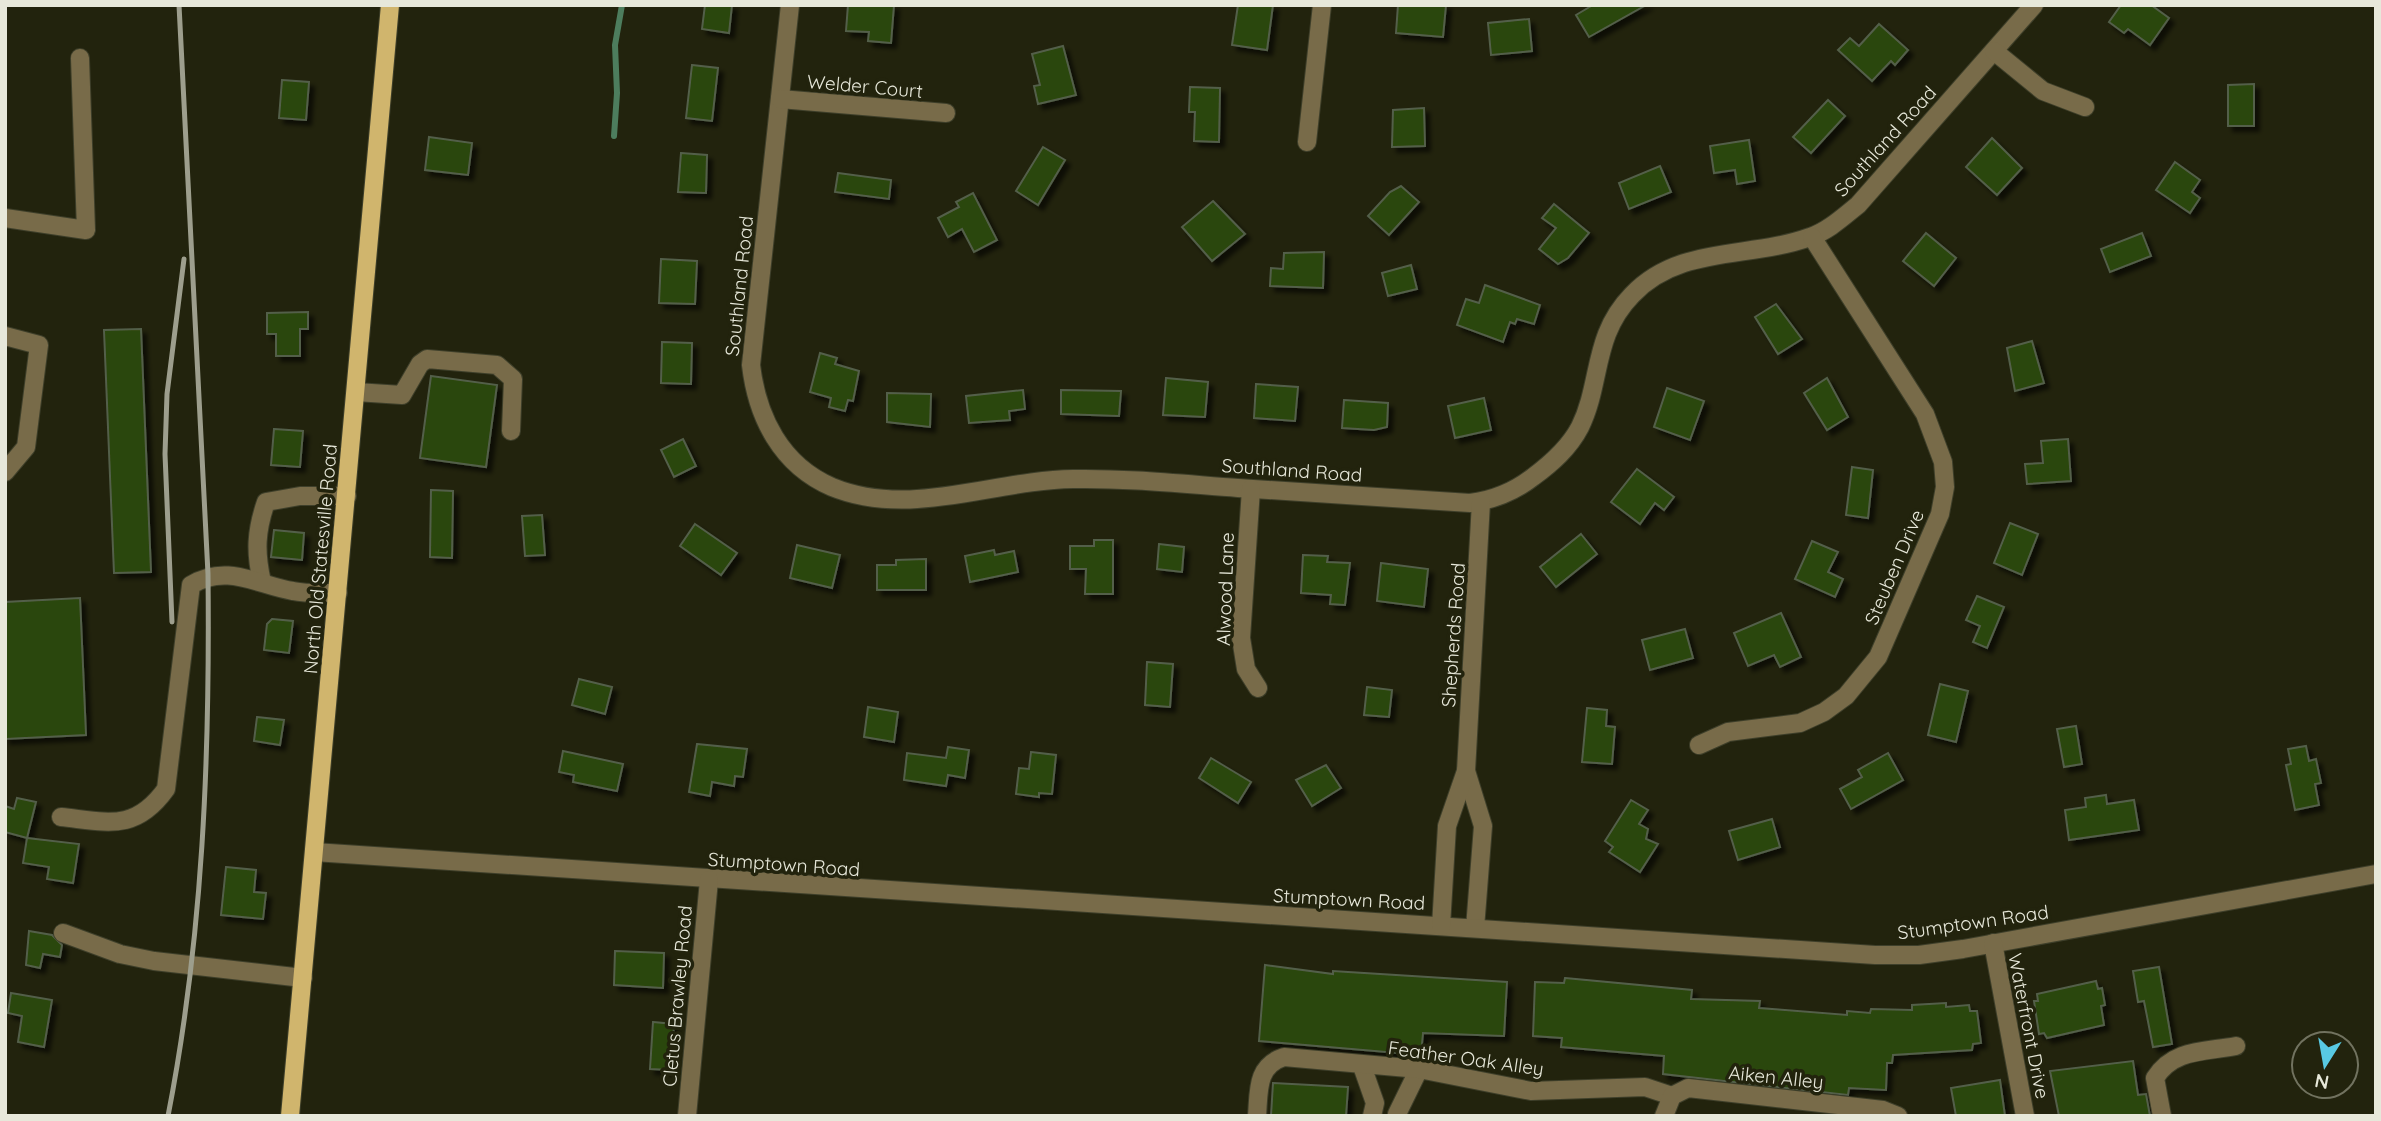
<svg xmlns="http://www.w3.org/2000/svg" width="2381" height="1121" font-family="Quicksand,sans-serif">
<defs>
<filter id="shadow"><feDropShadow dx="5" dy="5" stdDeviation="2" flood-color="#0009"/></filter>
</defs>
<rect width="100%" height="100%" fill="#22230d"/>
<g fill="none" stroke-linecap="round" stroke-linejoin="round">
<path stroke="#4d7d5d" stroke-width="6" d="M614,136L617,93L615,45L622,5"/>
</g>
<g fill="#2a4609" stroke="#535f4a" stroke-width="2" filter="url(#shadow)">
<path d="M705,5H732L729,33L702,29Z"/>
<path d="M848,5H894L891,43L868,41L869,32L846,31Z"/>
<path d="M1238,5H1273L1267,50L1232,45Z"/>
<path d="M1398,5H1446L1443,37L1396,33Z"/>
<path d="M1593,5H1646L1589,37L1576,15Z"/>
<path d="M2121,5H2151L2169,18L2150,45L2128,29L2124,33L2109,22Z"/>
<path d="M1529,19L1532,51L1491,55L1488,23Z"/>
<path d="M1879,24L1908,50L1895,65L1891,61L1872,81L1838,50L1850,38L1859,46Z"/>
<path d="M1063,46L1076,95L1038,104L1034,86L1040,85L1032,54Z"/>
<path d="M692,65L718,68L712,121L686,118Z"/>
<path d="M282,80L309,82L306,120L279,118Z"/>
<path d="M2254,84V126H2228V85Z"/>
<path d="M1190,87L1220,88L1219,142L1194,141L1195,112H1189Z"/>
<path d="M1828,100L1845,116L1811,153L1793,137Z"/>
<path d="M1424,108L1425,146L1392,147L1393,110Z"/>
<path d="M429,137L472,143L468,175L425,170Z"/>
<path d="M1992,138L2022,168L1997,195L1966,167Z"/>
<path d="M1749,140L1755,181L1737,184L1735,170L1714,173L1710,146Z"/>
<path d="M1043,147L1065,160L1038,205L1016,191Z"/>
<path d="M681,153L707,155L706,193L678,192Z"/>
<path d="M2175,162L2200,180L2192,192L2200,198L2190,213L2156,190Z"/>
<path d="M1660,166L1671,192L1629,209L1619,183Z"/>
<path d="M838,173L891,180L889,199L835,192Z"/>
<path d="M1401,186L1419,202L1389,235L1368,216L1390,192Z"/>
<path d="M973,193L997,240L974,252L962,229L948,237L938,218L959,207L956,202Z"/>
<path d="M1213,201L1245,234L1212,261L1182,227Z"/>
<path d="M1554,204L1589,233L1568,258L1558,264L1539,249L1556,228L1542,218Z"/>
<path d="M1926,233L1956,258L1934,286L1903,261Z"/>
<path d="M2142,233L2151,256L2110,272L2101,249Z"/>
<path d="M1324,252L1323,288L1270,286L1271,268L1283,269L1284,253Z"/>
<path d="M661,259L697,261L695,304L659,303Z"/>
<path d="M1411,265L1417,289L1388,296L1382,273Z"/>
<path d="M1485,285L1540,305L1534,324L1517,319L1515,324L1510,322L1503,342L1457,325L1466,299L1479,303Z"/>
<path d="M1776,304L1802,339L1778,354L1755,317Z"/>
<path d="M308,312V329H300V356H276V334H267V313Z"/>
<path d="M141,329L151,572L114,573L104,330Z"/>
<path d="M2032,341L2044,383L2015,391L2007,348Z"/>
<path d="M662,342L692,343L691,384L661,383Z"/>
<path d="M820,353L837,358L835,364L859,371L853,401L848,400L845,411L829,407L831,398L810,392Z"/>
<path d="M431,376L497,385L486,467L420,458Z"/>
<path d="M1166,378L1208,382L1205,417L1163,415Z"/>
<path d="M1827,378L1848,417L1827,430L1804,393Z"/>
<path d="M1256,384L1298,387L1295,421L1254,418Z"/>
<path d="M1667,388L1704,401L1690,440L1654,427Z"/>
<path d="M1023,390L1025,409L1009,411L1010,420L969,423L966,396Z"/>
<path d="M1061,390L1121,391L1119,416L1061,414Z"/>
<path d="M887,393L931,394L930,427L887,422Z"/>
<path d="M1484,398L1491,430L1455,438L1448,406Z"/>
<path d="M1344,400L1388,403L1387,427L1374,430L1342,428Z"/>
<path d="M274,429L303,431L300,467L271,465Z"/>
<path d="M683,439L696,466L674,477L661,450Z"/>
<path d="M2068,439L2071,481L2027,484L2025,464L2043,463L2041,441Z"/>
<path d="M1852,467L1873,470L1868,518L1846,515Z"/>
<path d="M1637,469L1674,497L1664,510L1655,503L1640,524L1611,502Z"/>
<path d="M431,490L453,491L452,558L430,557Z"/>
<path d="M542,515L545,555L525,556L522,516Z"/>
<path d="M2010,523L2038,534L2022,575L1994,563Z"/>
<path d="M695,524L737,553L721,575L680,546Z"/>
<path d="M274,530L304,533L302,560L271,557Z"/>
<path d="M1581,534L1597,554L1556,587L1540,567Z"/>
<path d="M1094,540H1113V594H1085L1086,569H1070V546H1094Z"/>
<path d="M1812,541L1838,552L1828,572L1843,579L1835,597L1795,579Z"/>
<path d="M1159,544L1184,547L1182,572L1157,569Z"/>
<path d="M797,545L840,555L832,588L790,578Z"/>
<path d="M994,550L995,555L1014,551L1018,572L970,582L965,556Z"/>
<path d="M1303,555L1328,556L1327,562L1350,563L1345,605L1330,604L1331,595L1301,593Z"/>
<path d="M926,559V590H877V565H896V560Z"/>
<path d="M1381,563L1428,569L1424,607L1377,601Z"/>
<path d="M1977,596L2004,607L1987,648L1973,642L1980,626L1966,620Z"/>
<path d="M80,598L86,735L5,739V602Z"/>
<path d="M1781,613L1801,657L1780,667L1774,655L1748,666L1734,633Z"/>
<path d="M272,619L293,621L289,653L264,650L267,624Z"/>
<path d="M1685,629L1693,658L1650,670L1642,640Z"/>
<path d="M1147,662L1173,664L1170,707L1145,705Z"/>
<path d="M579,679L612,687L605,714L572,705Z"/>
<path d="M1940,684L1968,691L1956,742L1928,735Z"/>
<path d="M1367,687L1392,690L1389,717L1364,715Z"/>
<path d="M868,707L898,712L894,742L864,737Z"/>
<path d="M1587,708L1607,710L1606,726L1615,727L1612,764L1582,762Z"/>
<path d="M257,717L284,720L280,745L254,741Z"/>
<path d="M2076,726L2082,764L2064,767L2057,729Z"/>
<path d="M697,744L747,749L743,777L735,776L734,786L712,782L710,796L689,792Z"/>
<path d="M2306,746L2309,761L2316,759L2321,783L2315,784L2319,805L2295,810L2286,765L2291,764L2288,749Z"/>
<path d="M948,747L969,750L965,778L948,775L946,786L904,780L907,753L946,758Z"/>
<path d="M563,751L623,764L617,791L573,782L574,775L559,772Z"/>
<path d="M1031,752L1056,755L1052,794L1039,793V797L1016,794L1019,768L1029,769Z"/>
<path d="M1888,753L1903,780L1851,809L1840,789L1862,777L1858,770Z"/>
<path d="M1211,758L1251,782L1238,803L1199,778Z"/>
<path d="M1326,765L1341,788L1312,806L1296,780Z"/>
<path d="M2106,795L2107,804L2134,800L2139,830L2069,840L2065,810L2086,807L2085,798Z"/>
<path d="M17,798L36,802L27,838L5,832V806L14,809Z"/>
<path d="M1631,800L1648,810L1639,824L1648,829L1646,839L1658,844L1640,872L1609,852L1613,847L1605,841Z"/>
<path d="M1772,819L1780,847L1738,860L1729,831Z"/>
<path d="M27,838L79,844L73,883L47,879L49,867L23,863Z"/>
<path d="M226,867L256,870L254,892L266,893L263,919L221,915Z"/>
<path d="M29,931L52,935L62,945L60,957L43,954L40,968L26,965Z"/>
<path d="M615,951L664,953L663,988L614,985Z"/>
<path d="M1265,965L1333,974V971L1348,972L1507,982L1504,1036L1423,1033L1421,1055L1259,1041Z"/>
<path d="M2159,967L2172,1044L2153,1047L2144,1001L2138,1002L2133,971Z"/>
<path d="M1565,978L1692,990L1691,999L1760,1001L1759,1008L1847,1015V1011L1870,1013L1871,1009L1912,1010V1005L1946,1003V1007L1969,1005L1970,1011H1977L1981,1043L1973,1044L1972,1050L1893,1055L1892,1063H1887L1886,1090L1849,1088L1848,1095L1663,1074L1664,1056L1561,1047L1562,1038L1533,1036L1535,982L1564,983Z"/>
<path d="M2096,981L2098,989L2102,988L2105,1005L2101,1006L2104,1025L2047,1038L2044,1033L2039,1034L2034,1001H2038L2037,994Z"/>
<path d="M11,993L52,1000L44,1047L18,1042L22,1016L8,1013Z"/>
<path d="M653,1022L674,1024L670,1070L650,1069Z"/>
<path d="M2133,1061L2138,1095L2146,1094L2150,1116H2059L2050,1071Z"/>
<path d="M2000,1080L2005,1116H1956L1951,1088Z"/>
<path d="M1273,1083L1348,1087L1346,1116H1271Z"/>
</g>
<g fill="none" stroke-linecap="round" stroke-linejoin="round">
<g stroke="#3e3f2a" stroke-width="20">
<g id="minor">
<path d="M790,5L751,365C757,417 781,465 832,487C910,519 994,480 1073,479C1128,478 1183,484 1238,488C1315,493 1393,498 1470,503C1494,500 1515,491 1533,477C1552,463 1569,448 1580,427C1602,382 1592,336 1632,295C1679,245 1749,259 1810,237C1828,231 1843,217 1858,205L2034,5"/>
<path d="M1994,51L2043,91L2085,107"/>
<path d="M780,99L946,113"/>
<path d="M1307,142L1322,5"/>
<path d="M5,218L86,230L80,58"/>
<path d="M5,336L39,345L26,447L5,472"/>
<path d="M356,392L402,395L420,364L427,359L497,365L513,379L511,431"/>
<path d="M1251,489L1241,638L1246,669L1258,688"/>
<path d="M262,582C255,552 256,531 266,502L300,496H347"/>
<path d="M1699,745L1728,732L1800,723L1824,712L1846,696L1878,657L1940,514L1945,487L1943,462L1925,414L1812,237"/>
<path d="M1466,771L1483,826L1475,928"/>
<path d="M61,817C108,822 135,832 166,789L191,585C227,563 257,585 293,591C307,594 323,593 338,593"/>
<path d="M314,852L1875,955H1919L1963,949L2376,874"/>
<path d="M1441,926L1447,826L1466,771L1481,502"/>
<path d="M63,933L120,954L154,961L303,978"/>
<path d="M1993,943L2025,1116"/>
<path d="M1362,1066L1375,1103L1372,1116"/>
<path d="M1397,1114L1419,1069"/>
<path d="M687,1116L709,880"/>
<path d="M1257,1116C1259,1091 1256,1066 1284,1057L1419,1069L1531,1091L1645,1087L1672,1096"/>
<path d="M1664,1116L1672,1096L1688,1088L1883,1110L1898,1116"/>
<path d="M2162,1116L2155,1078C2173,1049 2204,1052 2236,1046"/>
</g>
</g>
<g stroke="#3e3f2a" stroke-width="20">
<path id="major" d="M290,1116L390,5"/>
</g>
<use href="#minor" stroke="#786b49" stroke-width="18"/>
<use href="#major" stroke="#d0b56d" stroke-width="18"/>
<g stroke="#9d9e8d" stroke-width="5">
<path d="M172,622L165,454L167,394L184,259"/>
<path d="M168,1116C203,937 210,756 208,574L179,5"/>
</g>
</g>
<g text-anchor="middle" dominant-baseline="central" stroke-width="7" stroke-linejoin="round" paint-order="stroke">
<g font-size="19" fill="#e7e8da" stroke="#22230d">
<text transform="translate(865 86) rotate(5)">Welder Court</text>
<text transform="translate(1885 141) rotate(-48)">Southland Road</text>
<text transform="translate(739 286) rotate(-84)">Southland Road</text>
<text transform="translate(1292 470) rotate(4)">Southland Road</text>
<text transform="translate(320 559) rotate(-85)">North Old Statesville Road</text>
<text transform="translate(1894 567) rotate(-67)">Steuben Drive</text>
<text transform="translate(1225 589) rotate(-88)">Alwood Lane</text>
<text transform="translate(1453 635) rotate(-86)">Shepherds Road</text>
<text transform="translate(784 864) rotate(4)">Stumptown Road</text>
<text transform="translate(1349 899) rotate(3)">Stumptown Road</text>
<text transform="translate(1973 922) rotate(-8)">Stumptown Road</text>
<text transform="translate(677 996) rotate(-85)">Cletus Brawley Road</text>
<text transform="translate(2029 1026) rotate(79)">Waterfront Drive</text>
<text transform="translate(1466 1058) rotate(8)">Feather Oak Alley</text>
<text transform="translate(1776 1077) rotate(6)">Aiken Alley</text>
</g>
</g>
<rect width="2381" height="1121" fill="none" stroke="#e7e8da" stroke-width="14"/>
<g transform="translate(2325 1065) rotate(191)"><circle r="33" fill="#22230d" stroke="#71725f" stroke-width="2"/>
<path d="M0-5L12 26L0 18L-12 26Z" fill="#58c9e3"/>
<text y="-10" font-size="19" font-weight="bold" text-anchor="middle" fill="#e7e8da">N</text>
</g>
</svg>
